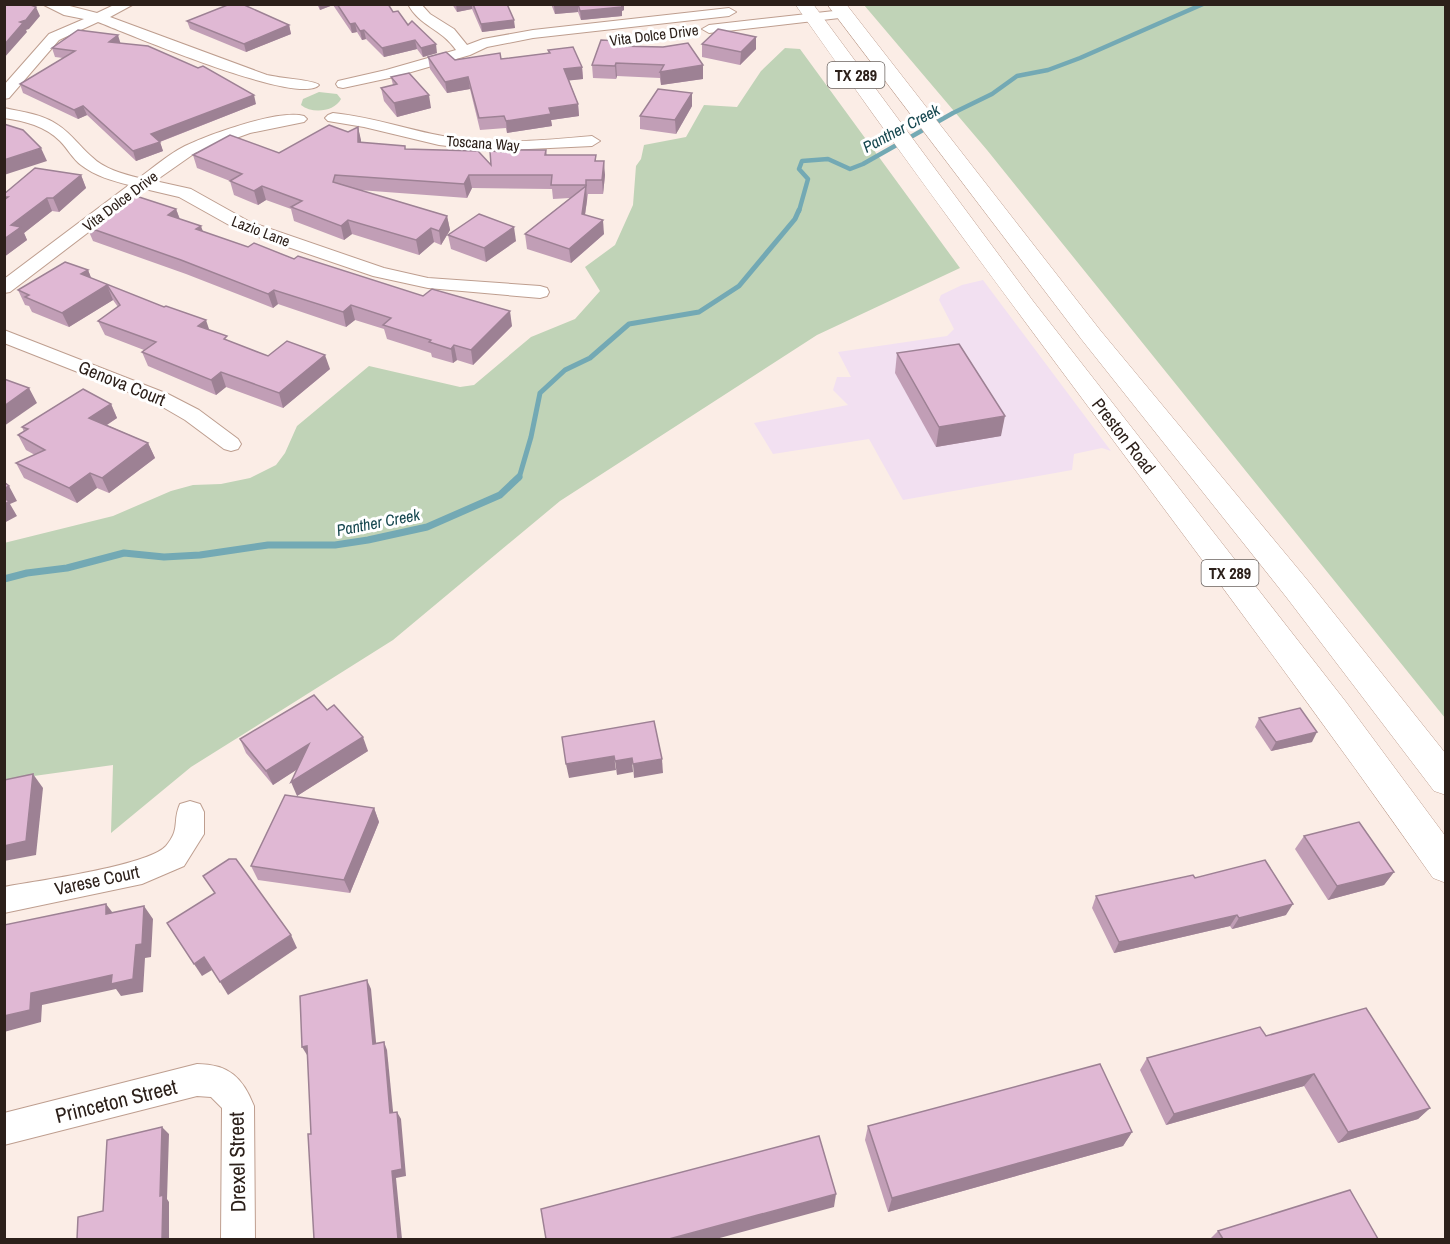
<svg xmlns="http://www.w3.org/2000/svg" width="1450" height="1244" font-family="'Archivo Narrow',sans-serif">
<rect width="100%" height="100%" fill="#fbede6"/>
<path fill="#f2e0f1" d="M983,280L1111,451L1102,448L1074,454L1072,470L903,500L869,439L773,454L754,423L848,405L833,390L837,377H851L838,352L947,336L954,329L939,300L941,295L962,285Z"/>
<g fill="#c0d3b7">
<path d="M864,5H1445V718L987,150Z"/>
<path d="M785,48L800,49L960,268L817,335L560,501L393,640L191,767L111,833L113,765L5,780L4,543L113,516L171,491L193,485L221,484L250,478L276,465L285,453L297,426L369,366L460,387L474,385L531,337L575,319L600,291L585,267L615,245L633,205L636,166L641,159L644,145L686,137L704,105L737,107L761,71Z"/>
<path d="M319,92L337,94L341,99C334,112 312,114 301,105L303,99Z"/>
</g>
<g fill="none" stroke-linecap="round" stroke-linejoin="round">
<path stroke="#73a9b4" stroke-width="4.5" d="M799,211L808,179L799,169L802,161L828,159L850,169L863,164L953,113L992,94L1017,76L1048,70L1080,58L1203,4"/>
<path stroke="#73a9b4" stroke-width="5" d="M519,478L531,437L540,393L565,370L590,358L629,324L699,312L739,286L795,219L799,210"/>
<path stroke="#73a9b4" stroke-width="7" d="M4,579L27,573L67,568L124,553L164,557L200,555L268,545H335L368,540L427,527L500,495L519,477"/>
<g stroke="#be9e8f" stroke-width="2">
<g id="minor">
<path d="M42,4H62L97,13L116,4H134L110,17L267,75C278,78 315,80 319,85C300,107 129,34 98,22L59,40L9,98L4,99V85L49,34L84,19L64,15Z"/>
<path d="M408,4H421L430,14L454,29L467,45L483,39L533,30L729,8L736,12L729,16L533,38L487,47L470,55L394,77L343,88L338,87L336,84L338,81L386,70L456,50C442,29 419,26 408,4Z"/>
<path d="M843,10L850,14L848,17L709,33L702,29L709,25Z"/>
<path d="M4,108C23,112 42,114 58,125C72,134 80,147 92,157C104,169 123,174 139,178C154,167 169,154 185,146C210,134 279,109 304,116L307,119L304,122L250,133L195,153L155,181L191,189L250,222L384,268L428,278L540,286L547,288L549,292L547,296L540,298L428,288L373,276L238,230L179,197L145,189L10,292L4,293V279L129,185C113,181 95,176 81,165C73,159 67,148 60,141C45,126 25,121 4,118Z"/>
<path d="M333,113C375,117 413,132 454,138C500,145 546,140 592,136L600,141L592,146L489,151L439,145L364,127L328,121L325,118L328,115Z"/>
<path d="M4,330L168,394L199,410L238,439L241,444L238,449L231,451L224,449L185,420L154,402L4,343Z"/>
<path d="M190,801L200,804L204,812V834L184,866L142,884L4,913V887C35,881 148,866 166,846C181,828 172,822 180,804Z"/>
<path d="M197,1064C229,1064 243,1078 254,1106L255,1240H221L222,1108L211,1097L197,1096L4,1145V1113Z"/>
</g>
</g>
<g stroke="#be9e8f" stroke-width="1">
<g id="major">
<path d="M795,4H813L1033,301L1346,702L1446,837V883L1433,878C1226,583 1002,300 795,4Z"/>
<path d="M827,4H846L1100,330L1309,582L1446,754V795L1434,791L1287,598L1082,340Z"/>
</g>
</g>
<use href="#minor" fill="#fff" fill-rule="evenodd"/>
<use href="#major" fill="#fff" fill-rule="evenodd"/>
</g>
<g fill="#c19eb6">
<path d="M317,4H388L393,12L408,25L437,53L423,57L417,49L384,57L366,39L362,40L357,32L352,33L333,5L320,10Z"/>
<path d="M452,4H507L515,28L482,32L472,9L457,12Z"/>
<path d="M551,4H624V10L622,11V16L581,20L578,12L555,14Z"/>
<path d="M187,21L289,25L291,34L246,52L190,29Z"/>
<path d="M756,37V49L740,65L702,57V44Z"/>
<path d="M618,41V46L703,65V79L661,85L660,78L617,76L616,79L593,78L592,65Z"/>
<path d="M121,43L256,104L160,142L163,151L136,161L87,115L78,119L23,93L20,84L63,58L55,57L52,48Z"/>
<path d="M548,50L582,67L583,79L569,80L578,104L579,116L551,120L552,126L507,133L506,128L480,130L470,89L447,93L430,69L428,57L455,60L501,59L549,53Z"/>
<path d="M391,77L431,108L397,117L384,101L381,88L393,85Z"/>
<path d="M692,93V106L676,134L640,129V116Z"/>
<path d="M358,127L361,143L406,149L491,165L504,152L546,150L547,155H596V161L605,175L603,194H588L585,215L604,234L571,263L527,249L525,234L570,198L553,199L552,189L472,188L467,198L359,190L447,216L450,230L441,245L434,242L419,255L352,234L344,240L294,221L291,209L266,200L258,205L234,195L230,181L197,168L193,155L279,153L348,132Z"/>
<path d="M81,175L86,188L59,212L52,211L24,233L27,240L4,257V194Z"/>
<path d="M176,209L180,219L203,232L248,247L294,259L512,326L473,365L457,360L453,363L432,357L431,353L387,339L384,329L355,320L346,327L278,304L273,308L186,274L93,241L87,227Z"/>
<path d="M448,235L516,241L486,262L451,249Z"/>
<path d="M88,270L91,278L209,330L229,341L268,356L330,369L283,408L226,387L216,395L148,366L142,352L144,350L105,335L98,321L118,307L113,300L69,327L32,312L29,306L25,305L18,290Z"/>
<path d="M897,353L1001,436L936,447L895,373Z"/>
<path d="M111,404L117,418L107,425L148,443L155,458L109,493L97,488L77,503L24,478L16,463L35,455L26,450L18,435L24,432L22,427Z"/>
<path d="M327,710L368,751L297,796V769L273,785L246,753L240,739Z"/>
<path d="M1259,718L1312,742L1271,751L1255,727Z"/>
<path d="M374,808L379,822L350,893L258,880L251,866Z"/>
<path d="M1304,836L1394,872L1384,885L1328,900L1295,849Z"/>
<path d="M1195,878L1286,915L1232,929L1230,926L1114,953L1092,908L1096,896Z"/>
<path d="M1266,1036L1430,1108L1418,1119L1338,1143L1304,1086L1166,1125L1140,1070L1147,1058Z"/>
<path d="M868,1126L1132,1132L1123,1146L888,1212L865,1140Z"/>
<path d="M1218,1231L1378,1239H1210Z"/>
</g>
<g fill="#9d8194">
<path d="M319,4H332L333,5L320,10Z"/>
<path d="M456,4H472V9L457,12Z"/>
<path d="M567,4H578V12L555,14L554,6Z"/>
<path d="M620,4H624V10L622,11V16L581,20L580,11Z"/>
<path d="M36,7L40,16L29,29L26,30L27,32L4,58V45L20,22Z"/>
<path d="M514,20L515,28L482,32L481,24Z"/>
<path d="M355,23L357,32L352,33L350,24Z"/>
<path d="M289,25L291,34L246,52L244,44Z"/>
<path d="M364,30L366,39L362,40L360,31Z"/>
<path d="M118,35L121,45L109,42Z"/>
<path d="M756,37V49L740,65L741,52Z"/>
<path d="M415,40L417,49L384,57L382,48Z"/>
<path d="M436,44L437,53L423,57L421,48Z"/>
<path d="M616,63L617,76L616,79L615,66Z"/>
<path d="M703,65V79L661,85L660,72Z"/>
<path d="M582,67L583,79L565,81L564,69Z"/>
<path d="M468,77L470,89L447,93L445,82Z"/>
<path d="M692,93V106L676,134L675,120Z"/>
<path d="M254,95L256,104L154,144L151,134Z"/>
<path d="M429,95L431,108L397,117L394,103Z"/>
<path d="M578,104L579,116L551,120L552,126L507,133L506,121L549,108Z"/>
<path d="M83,106L87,115L78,119L74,110Z"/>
<path d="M358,127L361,140V156L358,142Z"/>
<path d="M160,142L163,151L136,161L133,151Z"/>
<path d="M41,148L47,161L4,175V160Z"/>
<path d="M604,161L605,175L603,194L602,180Z"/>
<path d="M81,175L86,188L59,212L53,198Z"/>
<path d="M469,175L472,188L467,198L464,184Z"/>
<path d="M262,186L266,200L258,205L254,191Z"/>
<path d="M586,186L587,200L583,228L582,214Z"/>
<path d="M47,198L52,211L24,233L27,240L4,257V239L11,225Z"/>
<path d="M176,209L181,223L168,215Z"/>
<path d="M447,216L450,230L441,245L439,231Z"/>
<path d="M348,220L352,234L344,240L341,226Z"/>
<path d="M603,220L604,234L571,263L569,249Z"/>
<path d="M201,226L206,240L196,229Z"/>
<path d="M514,227L516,241L486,262L484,248Z"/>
<path d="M431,228L434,242L419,255L416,240Z"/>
<path d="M88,270L94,285L81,274Z"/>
<path d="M107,285L113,300L69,327L62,313Z"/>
<path d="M274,290L278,304L273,308L268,294Z"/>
<path d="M351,305L355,320L346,327L343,312Z"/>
<path d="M510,311L512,326L473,365L471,350Z"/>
<path d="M206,320L211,335L198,326Z"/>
<path d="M454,345L457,360L453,363L451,349Z"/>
<path d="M325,355L330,369L283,408L279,393Z"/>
<path d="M221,372L226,387L216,395L211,380Z"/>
<path d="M29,388L37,403L4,426V406Z"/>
<path d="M111,404L117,418L96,432L89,418Z"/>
<path d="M1005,416L1001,436L936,447L939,427Z"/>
<path d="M148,443L155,458L109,493L102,478Z"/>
<path d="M90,473L97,488L77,503L69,488Z"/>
<path d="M9,486L17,501L10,504L17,516L4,523V489Z"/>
<path d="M1317,732L1312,742L1271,751L1276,742Z"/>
<path d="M363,737L368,751L297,796L291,782Z"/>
<path d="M309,744L315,758L273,785L266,771Z"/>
<path d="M614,756L616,770L569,778L566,764Z"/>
<path d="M632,758L633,772L617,775L615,761Z"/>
<path d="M662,759L663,773L634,778L633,764Z"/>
<path d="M33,774L43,788L36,855L4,861V846Z"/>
<path d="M374,808L379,822L350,893L344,880Z"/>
<path d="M1394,872L1384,885L1328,900L1337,886Z"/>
<path d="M106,904L116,917L106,914Z"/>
<path d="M1293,904L1286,915L1232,929L1239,918Z"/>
<path d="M144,906L153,919L151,957L145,958L143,992L121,996L116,989L42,1005L41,1022L4,1032V1016L31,993L136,945Z"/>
<path d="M1237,915L1230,926L1114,953L1119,942Z"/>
<path d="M291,935L297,948L228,995L220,982Z"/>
<path d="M204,957L212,970L202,976L194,964Z"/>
<path d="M367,980L371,989L377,1052L373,1044Z"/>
<path d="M384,1042L387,1050L394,1121L390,1113Z"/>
<path d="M307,1046V1055L302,1047Z"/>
<path d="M1314,1074L1304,1086L1166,1125L1174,1114Z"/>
<path d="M1430,1108L1418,1119L1338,1143L1348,1132Z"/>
<path d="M397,1112L401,1119L406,1176L396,1178L402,1239H398L392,1171Z"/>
<path d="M162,1127L169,1134L167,1199L169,1202V1239H162L160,1196Z"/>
<path d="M1132,1132L1123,1146L888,1212L892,1198Z"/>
<path d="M836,1194L834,1207L716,1239H669Z"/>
</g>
<g fill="#e0b8d4" stroke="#9d8194" stroke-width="1.5">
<path d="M28,4L36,7L26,20L20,22L23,23L4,45V5Z"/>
<path d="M230,4H242L289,25L244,44L187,21Z"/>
<path d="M337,4H388L393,12L398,11L408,25L412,21L436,44L421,48L415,40L382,48L364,30L360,31L355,23L350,24Z"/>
<path d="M473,4H507L514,20L481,24Z"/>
<path d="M578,4H621L622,7L580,11Z"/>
<path d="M718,29L756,37L741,52L702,44Z"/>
<path d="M78,30L118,35L109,42L148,46L198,68L203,66L254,95L151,134L160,142L133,151L83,106L74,110L20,84L75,51L52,48Z"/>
<path d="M601,40L618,41L616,46L663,47L688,43L703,65L660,72L664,65L616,63L615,66L592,65Z"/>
<path d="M573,47L582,67L564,69L578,104L549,108L551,114L506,121L504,116L479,118L468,77L445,82L428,57L446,52L455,60L500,53L501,59L550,53L548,50Z"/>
<path d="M409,73L429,95L394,103L381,88L397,84L391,77Z"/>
<path d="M658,89L692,93L675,120L640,116Z"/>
<path d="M4,124L23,130L41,148L4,160Z"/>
<path d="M329,125L348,132L358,127V142L405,146V149L478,151L491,165L490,151L504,152L505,150H546L545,155H596L595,161H604L602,180H586V185H551L552,175H469L464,184L335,175L333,182L447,216L439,231L431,228L416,240L348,220L341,226L291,207L302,201L262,186L254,191L230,181L242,174L193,155L230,135L279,153Z"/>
<path d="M35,168L81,175L53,198H47L11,225L21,227L4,239V200L8,197H4V194Z"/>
<path d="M586,186L582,214L603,220L569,249L525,234Z"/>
<path d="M136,196L176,209L168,215L201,226L196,229L248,247L254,243L294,259L298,256L423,296L432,289L510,311L471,350L454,345L451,349L429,342L431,340L383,325L391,318L351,305L343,312L274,290L268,294L181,260L87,227Z"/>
<path d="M479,214L514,227L484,248L448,235Z"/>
<path d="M65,262L88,270L81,274L164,307L166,306L206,320L198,326L227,336L224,339L268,356L287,341L325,355L279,393L221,372L211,380L142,352L156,342L98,321L120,305L107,285L62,313L25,297L29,295L18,290Z"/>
<path d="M959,344L1005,416L939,427L897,353Z"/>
<path d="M4,379L29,388L4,406Z"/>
<path d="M83,389L111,404L89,418L148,443L102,478L90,473L69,488L16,463L45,450L18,435L28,429L22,427Z"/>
<path d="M4,482L9,486L4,489Z"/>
<path d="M4,497L9,502L4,504Z"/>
<path d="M314,695L327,710L334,705L363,737L291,782L309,744L266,771L240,739Z"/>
<path d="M1300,708L1317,732L1276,742L1259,718Z"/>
<path d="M654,721L662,759L633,764L632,758L615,761L614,756L566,764L562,737Z"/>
<path d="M33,774L26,841L4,846V780Z"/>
<path d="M285,795L374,808L344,880L251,866Z"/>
<path d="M1359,822L1394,872L1337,886L1304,836Z"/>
<path d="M229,859H236L291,935L220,982L204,957L194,964L167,923L215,893L203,876Z"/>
<path d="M1265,860L1293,904L1239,918L1237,915L1119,942L1096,896L1193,875L1195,878Z"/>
<path d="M106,904V914L144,906L142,944L136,945L133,979L111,984L112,975L31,993L30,1010L4,1016V925Z"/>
<path d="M367,980L373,1044L384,1042L390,1113L397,1112L402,1169L392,1171L398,1239H314L308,1134H311L307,1046L302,1047L300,996Z"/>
<path d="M1366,1008L1430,1108L1348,1132L1314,1074L1174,1114L1147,1058L1260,1027L1266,1036Z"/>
<path d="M1100,1064L1132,1132L892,1198L868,1126Z"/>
<path d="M162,1127L160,1196L163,1195L162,1239H77L78,1217L103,1211L107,1140Z"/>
<path d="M819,1136L836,1194L669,1239H546L541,1209Z"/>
<path d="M1350,1190L1378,1239H1223L1218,1231Z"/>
</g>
<g text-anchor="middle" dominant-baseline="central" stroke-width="6" stroke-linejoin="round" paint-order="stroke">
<g font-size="15" fill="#2c201a" stroke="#fff">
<text transform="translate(654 35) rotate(-7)">Vita Dolce Drive</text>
<text transform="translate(483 143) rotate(4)">Toscana Way</text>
<text transform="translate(120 201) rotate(-37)">Vita Dolce Drive</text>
<text transform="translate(261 231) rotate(21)">Lazio Lane</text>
</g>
<g fill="#fff" stroke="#6b635f" stroke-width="1.5">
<rect x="827.5" y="62" width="57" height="26" rx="4.5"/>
<rect x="1201.5" y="560" width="57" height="26" rx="4.5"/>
</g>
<g font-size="16" font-weight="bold" fill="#2c201a">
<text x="856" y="75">TX 289</text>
<text x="1230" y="573">TX 289</text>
</g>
<g font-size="16" font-style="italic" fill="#16474f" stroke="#fff">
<text transform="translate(901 128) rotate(-28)">Panther Creek</text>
<text transform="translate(378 522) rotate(-11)">Panther Creek</text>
</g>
<g font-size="18" fill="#2c201a" stroke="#fff">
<text transform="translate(122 383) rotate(22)">Genova Court</text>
<text transform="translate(1124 436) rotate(52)">Preston Road</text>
<text transform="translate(97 880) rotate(-12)">Varese Court</text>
</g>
<g font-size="21" fill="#2c201a" stroke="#fff">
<text transform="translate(116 1101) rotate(-14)">Princeton Street</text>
<text transform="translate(237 1162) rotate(-91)">Drexel Street</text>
</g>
</g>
<rect width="1450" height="1244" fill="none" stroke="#2c201a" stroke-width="12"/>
</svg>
